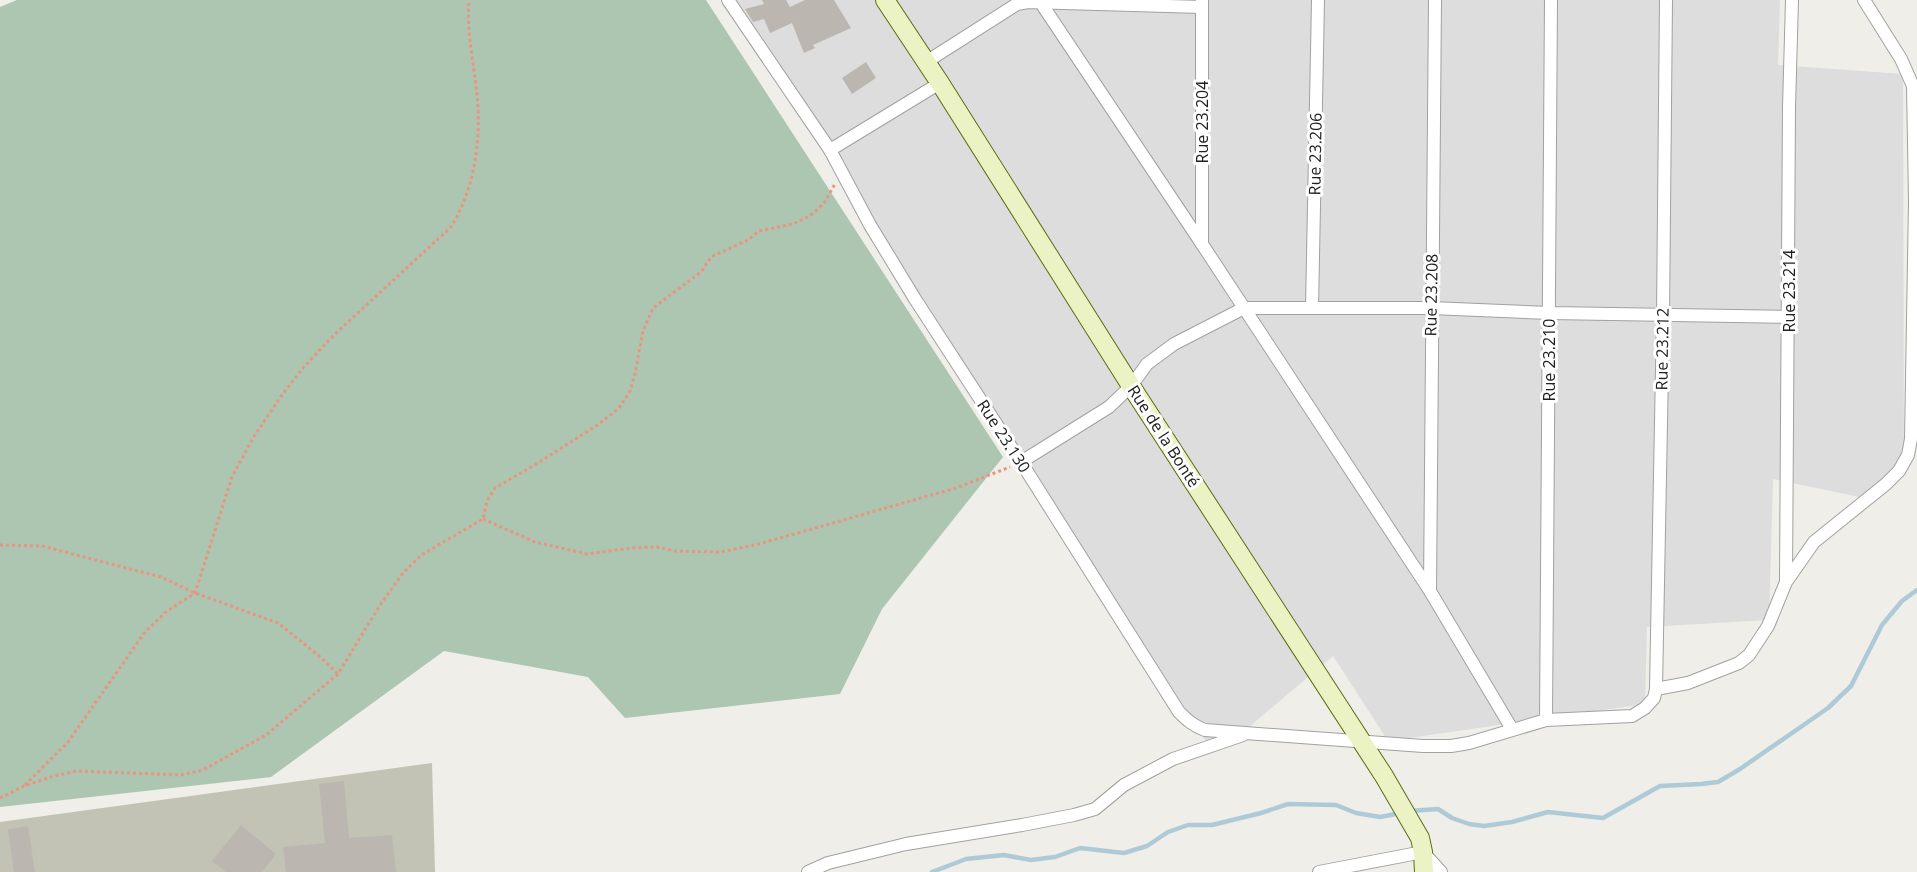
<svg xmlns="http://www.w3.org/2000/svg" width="1917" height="872" font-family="'Open Sans',sans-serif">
<rect width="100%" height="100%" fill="#efeee8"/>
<path fill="#dedddd" d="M731,0H1780L1778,65L1903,74L1904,461L1869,499L1773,479L1769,620L1647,627L1645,704L1388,741L1333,656L1243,732L1208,744Z"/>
<path fill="#c2c3b4" d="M432,763L435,872H0V822Z"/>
<path fill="#acc6b2" d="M17,0H706L1003,457L882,609L840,694L625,718L588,677L444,651L271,777L0,807V7Z"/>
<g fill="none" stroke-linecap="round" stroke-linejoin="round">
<g stroke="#aecad7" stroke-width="4.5">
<path d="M1409,811L1438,809L1452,818L1469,824L1484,826L1512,822L1548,812L1603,818L1660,786L1701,784L1718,782L1740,769L1805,724L1828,708L1851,686L1882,625L1902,601L1917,590"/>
<path d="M932,872L966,859L1004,855L1031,860L1055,857L1080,848L1124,853L1147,846L1168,832L1188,825H1212L1261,813L1288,804L1336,805L1356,813L1380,817L1401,813"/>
</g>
</g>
<g fill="#bcb6b1">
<path d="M762,0H786L790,7L805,0H834L851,28L813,45L815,48L804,53L792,23L770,33L764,19L753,22L745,9L764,4Z"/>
<path d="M866,62L876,78L852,94L842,78Z"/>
<path d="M344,781L349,838L392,835L396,872H286L283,847L325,843L319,784Z"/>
<path d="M241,825L276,854L262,872H226L212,861Z"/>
<path d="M28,826L35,872H14L8,829Z"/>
</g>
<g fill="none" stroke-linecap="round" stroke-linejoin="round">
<g stroke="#a1a1a1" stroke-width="14">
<g id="street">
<path d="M728,0L830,150L870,225L915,299L1021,462L1179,712C1188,721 1194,726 1205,730L1423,746H1451L1469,743L1546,720L1632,716L1645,708L1654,698L1656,689L1663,316L1666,0"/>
<path d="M1202,1V244"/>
<path d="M1041,3L1202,244L1430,591L1512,729"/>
<path d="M926,62L1017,4L1028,2L1202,7"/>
<path d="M830,150L940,83"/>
<path d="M1312,308L1318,0"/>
<path d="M1021,462L1109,407L1131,386L1147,364L1174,344L1244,308H1431L1550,313L1789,317"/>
<path d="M1786,581L1789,107L1792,0"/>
<path d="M1430,590L1435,0"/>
<path d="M1656,689L1688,683L1739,663L1749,655L1768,626L1786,582L1814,542L1886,484L1899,471L1908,455L1911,439L1915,201L1913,86L1901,59L1864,0"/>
<path d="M1546,720L1551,0"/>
<path d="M808,872L828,863L906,844L1022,825L1074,815L1095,809L1124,785L1173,759L1243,735"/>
<path d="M1319,872L1423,852L1441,872"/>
</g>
</g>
<g stroke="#5a6c12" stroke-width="20">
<path id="secondary" d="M885,0L940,83L1131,386L1384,776L1420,838L1423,852L1424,872"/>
</g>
<g stroke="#ea947f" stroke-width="3" stroke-dasharray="3 3" stroke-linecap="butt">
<path d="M483,519L535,542L587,554L631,548L657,547L674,551L720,552L759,544L956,488L1010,467"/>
<path d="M0,545L42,546L161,577L195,593L278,623L318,655L338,674"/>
<path d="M25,785L68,742L145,632L167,611L195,593L232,477L253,438L282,395L303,368L335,334L451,227C473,191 480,149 478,107C476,71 466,36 469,0"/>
<path d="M0,798L24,786L54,776L76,771L181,775L203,770L266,735L338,674L380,605L403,573L421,555L483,519L487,501L495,488L533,466L599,424L619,408L630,391L635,374L643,331L653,308L701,272L711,257L748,240L759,231L793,224L810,216L824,203L835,184"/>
</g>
<use href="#street" stroke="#fff" stroke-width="12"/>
<use href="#secondary" stroke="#ebf2c3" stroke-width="18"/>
</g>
<g text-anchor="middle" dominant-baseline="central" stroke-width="6" stroke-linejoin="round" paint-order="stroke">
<g font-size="16" fill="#202020" stroke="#fff">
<text transform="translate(1202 122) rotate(-90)">Rue 23.204</text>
<text transform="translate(1315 154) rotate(-89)">Rue 23.206</text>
<text transform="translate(1789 291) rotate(-90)">Rue 23.214</text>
<text transform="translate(1431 295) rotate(-89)">Rue 23.208</text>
<text transform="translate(1662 349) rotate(-89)">Rue 23.212</text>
<text transform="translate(1549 360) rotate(-90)">Rue 23.210</text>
<text transform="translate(1004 436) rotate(57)">Rue 23.130</text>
<text transform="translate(1164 436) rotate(57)">Rue de la Bonté</text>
</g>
</g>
</svg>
